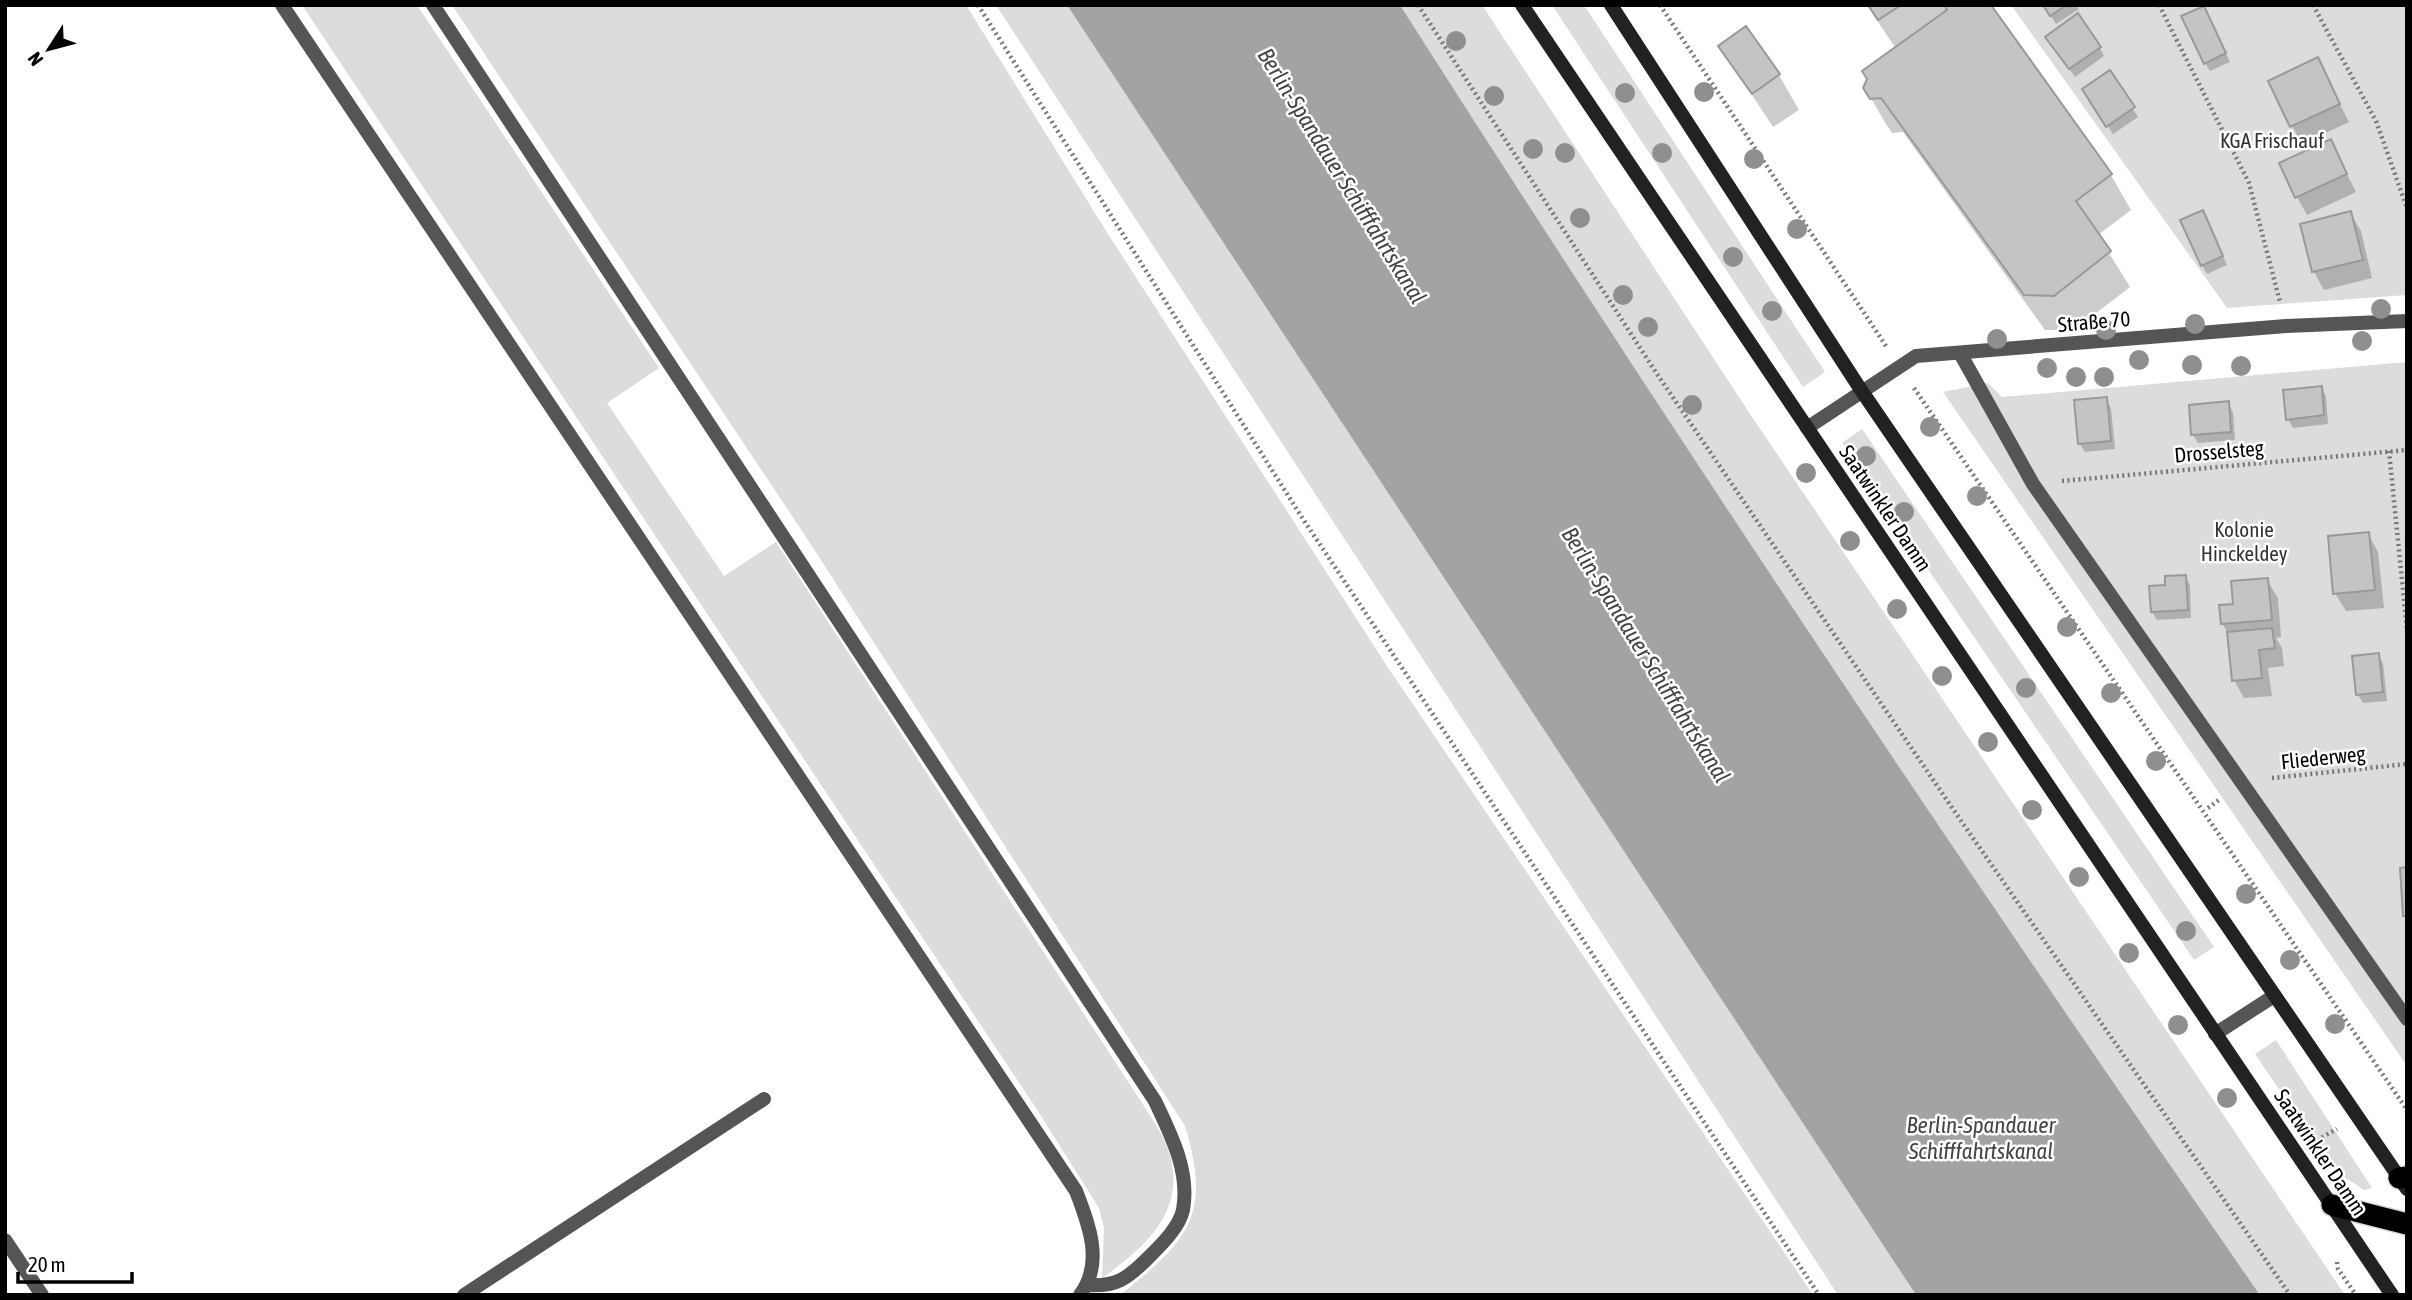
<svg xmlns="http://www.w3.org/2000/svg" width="2412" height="1300" font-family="'Asap Condensed',sans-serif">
<rect width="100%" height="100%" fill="#fff"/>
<g fill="#dcdcdc">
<path d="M302,5H417L659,368L607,403L724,576L776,542L1144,1106C1152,1119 1163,1134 1168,1149C1189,1209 1146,1247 1102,1278L1104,1228L1099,1208L1036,1108Z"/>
<path d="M452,5H966L1108,234L1387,666L1813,1295H1120C1189,1240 1212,1215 1185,1126L808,540Z"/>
<path d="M996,5H1067L1916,1295H1838Z"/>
<path d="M1400,5H1482L1754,420L2345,1295H2260C1965,870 1678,441 1400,5Z"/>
<path d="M1552,5H1584L1825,372L1803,387Z"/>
<path d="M2011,5H2407V295L2227,308Z"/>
<path d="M2407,362V1066L1943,392L1988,383L2002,397Z"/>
<path d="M1862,429L2214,947L2194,960L1842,443Z"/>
<path d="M2276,1040L2372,1188L2364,1190L2334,1170L2255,1054Z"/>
</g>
<path fill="#a3a3a3" d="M1067,5H1400C1678,441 1965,870 2260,1295H1916Z"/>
<g fill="#0003">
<path d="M1867,5H1989L2111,175L2131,210L2098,235L2130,287L2074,330H2045L1903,132L1892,133L1886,124L1865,88L1896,49Z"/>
<path d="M2044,5H2076L2079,9L2056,24Z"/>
<path d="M2208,16L2230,62L2210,71L2205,63Z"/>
<path d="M2052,45L2100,48L2104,56L2075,77Z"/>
<path d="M1720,46L1779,75L1799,110L1773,127Z"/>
<path d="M2317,60L2349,122L2302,144L2292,126Z"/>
<path d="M2110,73L2138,117L2113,134L2089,98Z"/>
<path d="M2330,141L2356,192L2307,215L2297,197Z"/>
<path d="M2350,213L2361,231L2372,278L2324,290L2314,272Z"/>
<path d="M2207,221L2227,265L2207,274L2202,265Z"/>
<path d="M2321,388L2326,396L2328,424L2293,428L2288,419Z"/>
<path d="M2106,399L2111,408L2115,449L2085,452L2080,444Z"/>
<path d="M2228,403L2233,412L2235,440L2198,443L2193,435Z"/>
<path d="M2368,534L2378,552L2384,608L2346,611L2335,593Z"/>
<path d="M2185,576L2190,585L2191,618L2157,620L2152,612L2167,587Z"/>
<path d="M2267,580L2278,598L2281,637L2276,638L2282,648L2284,666L2268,668L2272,696L2244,698L2234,680L2229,635L2222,623L2235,605Z"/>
<path d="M2378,655L2383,663L2387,701L2363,703L2358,695Z"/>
<path d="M2401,869H2407V945Z"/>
</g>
<g fill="#c4c4c4" stroke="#999" stroke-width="2">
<path d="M1868,5H1901L1878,20Z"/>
<path d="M1944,5H1991L2112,174L2076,201L2111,251L2054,296L2024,295L1881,98L1870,99L1863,88L1867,79L1862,71L1947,10Z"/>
<path d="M2043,5H2067L2050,16Z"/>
<path d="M2204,6L2226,53L2204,64L2181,16Z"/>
<path d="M2078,13L2101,47L2069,69L2045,37Z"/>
<path d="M1746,26L1780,74L1752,94L1718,46Z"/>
<path d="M2318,57L2340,104L2290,127L2268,81Z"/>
<path d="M2110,70L2135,107L2106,127L2082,89Z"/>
<path d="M2331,139L2347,174L2295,198L2279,163Z"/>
<path d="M2203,210L2223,256L2201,266L2180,220Z"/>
<path d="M2351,211L2363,260L2312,272L2300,224Z"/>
<path d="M2322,386L2324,415L2286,420L2283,390Z"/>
<path d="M2107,397L2111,441L2078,444L2074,400Z"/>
<path d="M2229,401L2231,432L2191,435L2189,405Z"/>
<path d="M2369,532L2375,590L2333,594L2328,536Z"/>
<path d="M2186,575L2188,610L2151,612L2149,586L2165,585V576Z"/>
<path d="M2268,578L2272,620L2221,624L2219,605L2233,604L2231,581Z"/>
<path d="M2272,628L2275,648L2259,650L2262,678L2232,681L2227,632Z"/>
<path d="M2379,653L2383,692L2356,695L2352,656Z"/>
<path d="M2407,867V916H2403L2400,868Z"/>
</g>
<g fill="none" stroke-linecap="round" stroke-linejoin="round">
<g stroke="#dbdbdb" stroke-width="24">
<g id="highway">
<path d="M2399,1178L2407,1177"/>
<path d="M2332,1205L2407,1224"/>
</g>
</g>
<g stroke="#777" stroke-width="4.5" stroke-dasharray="2 3.5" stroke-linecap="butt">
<path d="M978,5L1301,516L1819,1295"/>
<path d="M1418,5L1657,374L1957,815L2290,1295"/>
<path d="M1660,5L1886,346"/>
<path d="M2159,5L2249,183L2280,302"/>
<path d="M2313,5L2376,121L2407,208"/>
<path d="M1914,388L2407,1110"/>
<path d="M2389,451L2407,630"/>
<path d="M2062,481L2407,450"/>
<path d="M2272,778L2407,764"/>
<path d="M2208,808L2220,799"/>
<path d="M2317,1140L2337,1129"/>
<path d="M2337,1262L2338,1269L2356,1295"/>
</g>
<g stroke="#555" stroke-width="14">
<path d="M282,5L1076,1191C1089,1225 1104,1263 1080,1295"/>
<path d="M433,5L1155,1101C1171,1135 1190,1171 1183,1210C1179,1228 1160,1246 1148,1258C1127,1279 1116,1287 1087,1285"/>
<path d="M1960,353L2033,484L2407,1019"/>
<path d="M1807,428L1916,356L2286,326L2407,321"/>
<path d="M2215,1034L2274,996"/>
<path d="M5,1240L42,1295"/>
<path d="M464,1295L764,1099"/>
</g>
<g stroke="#222" stroke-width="14">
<path d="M1522,5L2392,1295"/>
<path d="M1611,5L1861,390L2407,1189"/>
</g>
<use href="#highway" stroke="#000" stroke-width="21"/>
</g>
<g fill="#8f8f8f">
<circle cx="1456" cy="41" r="10"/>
<circle cx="1704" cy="92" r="10"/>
<circle cx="1625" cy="93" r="10"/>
<circle cx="1494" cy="96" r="10"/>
<circle cx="1533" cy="149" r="10"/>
<circle cx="1565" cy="153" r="10"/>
<circle cx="1662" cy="153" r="10"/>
<circle cx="1754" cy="159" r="10"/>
<circle cx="1580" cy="218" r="10"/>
<circle cx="1797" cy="229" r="10"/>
<circle cx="1733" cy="257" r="10"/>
<circle cx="1623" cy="295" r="10"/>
<circle cx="2381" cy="309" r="10"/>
<circle cx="1772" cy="311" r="10"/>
<circle cx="2195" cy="324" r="10"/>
<circle cx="1648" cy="327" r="10"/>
<circle cx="2106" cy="330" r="10"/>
<circle cx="1997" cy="339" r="10"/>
<circle cx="2362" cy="341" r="10"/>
<circle cx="2139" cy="360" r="10"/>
<circle cx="2192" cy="365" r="10"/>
<circle cx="2241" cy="366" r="10"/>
<circle cx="2047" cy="368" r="10"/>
<circle cx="2076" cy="377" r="10"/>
<circle cx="2104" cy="377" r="10"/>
<circle cx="1692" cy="405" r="10"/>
<circle cx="1930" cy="427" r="10"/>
<circle cx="1866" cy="456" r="10"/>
<circle cx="1806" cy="473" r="10"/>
<circle cx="1977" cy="496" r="10"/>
<circle cx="1904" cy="512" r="10"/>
<circle cx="1850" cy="541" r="10"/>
<circle cx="1897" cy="609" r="10"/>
<circle cx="2067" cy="627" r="10"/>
<circle cx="1942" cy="676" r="10"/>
<circle cx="2026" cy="688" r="10"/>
<circle cx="2111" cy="693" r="10"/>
<circle cx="1988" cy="742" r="10"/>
<circle cx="2156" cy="761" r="10"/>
<circle cx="2032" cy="810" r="10"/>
<circle cx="2079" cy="877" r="10"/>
<circle cx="2246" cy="894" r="10"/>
<circle cx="2186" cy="931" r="10"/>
<circle cx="2129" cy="953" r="10"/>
<circle cx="2290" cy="960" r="10"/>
<circle cx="2335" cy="1024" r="10"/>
<circle cx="2178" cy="1025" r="10"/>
<circle cx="2227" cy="1098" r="10"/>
</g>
<g text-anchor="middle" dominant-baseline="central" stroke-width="5" stroke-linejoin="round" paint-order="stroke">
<g font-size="21" fill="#333" stroke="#fff">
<text x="2272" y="140">KGA Frischauf</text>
<text x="2244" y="529">Kolonie<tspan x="2244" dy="24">Hinckeldey</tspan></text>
</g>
<g font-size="21" fill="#000" stroke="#fff">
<text transform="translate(2094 321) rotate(-5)">Straße 70</text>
<text transform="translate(2219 451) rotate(-5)">Drosselsteg</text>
<text transform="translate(1886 508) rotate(56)">Saatwinkler Damm</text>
<text transform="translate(2323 757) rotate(-6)">Fliederweg</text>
<text transform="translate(2321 1152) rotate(56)">Saatwinkler Damm</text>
</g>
<g font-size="23" font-style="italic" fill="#444" stroke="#fff">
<text transform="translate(1342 176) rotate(58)">Berlin-Spandauer Schifffahrtskanal</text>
<text transform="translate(1646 655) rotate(58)">Berlin-Spandauer Schifffahrtskanal</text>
<text x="1981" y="1125">Berlin-Spandauer<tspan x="1981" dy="26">Schifffahrtskanal</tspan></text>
</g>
</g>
<rect width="2412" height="1300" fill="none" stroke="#000000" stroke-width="14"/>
<g transform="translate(49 49) rotate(234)" stroke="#ffffff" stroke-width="5" paint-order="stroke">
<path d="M0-5L12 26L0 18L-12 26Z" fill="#000000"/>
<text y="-10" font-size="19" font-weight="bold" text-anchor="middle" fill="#000000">N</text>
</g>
<path d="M18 1272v10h114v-10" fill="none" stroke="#000000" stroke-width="3.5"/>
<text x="28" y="1272" font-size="21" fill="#000000" stroke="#ffffff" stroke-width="5" paint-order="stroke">20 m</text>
</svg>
